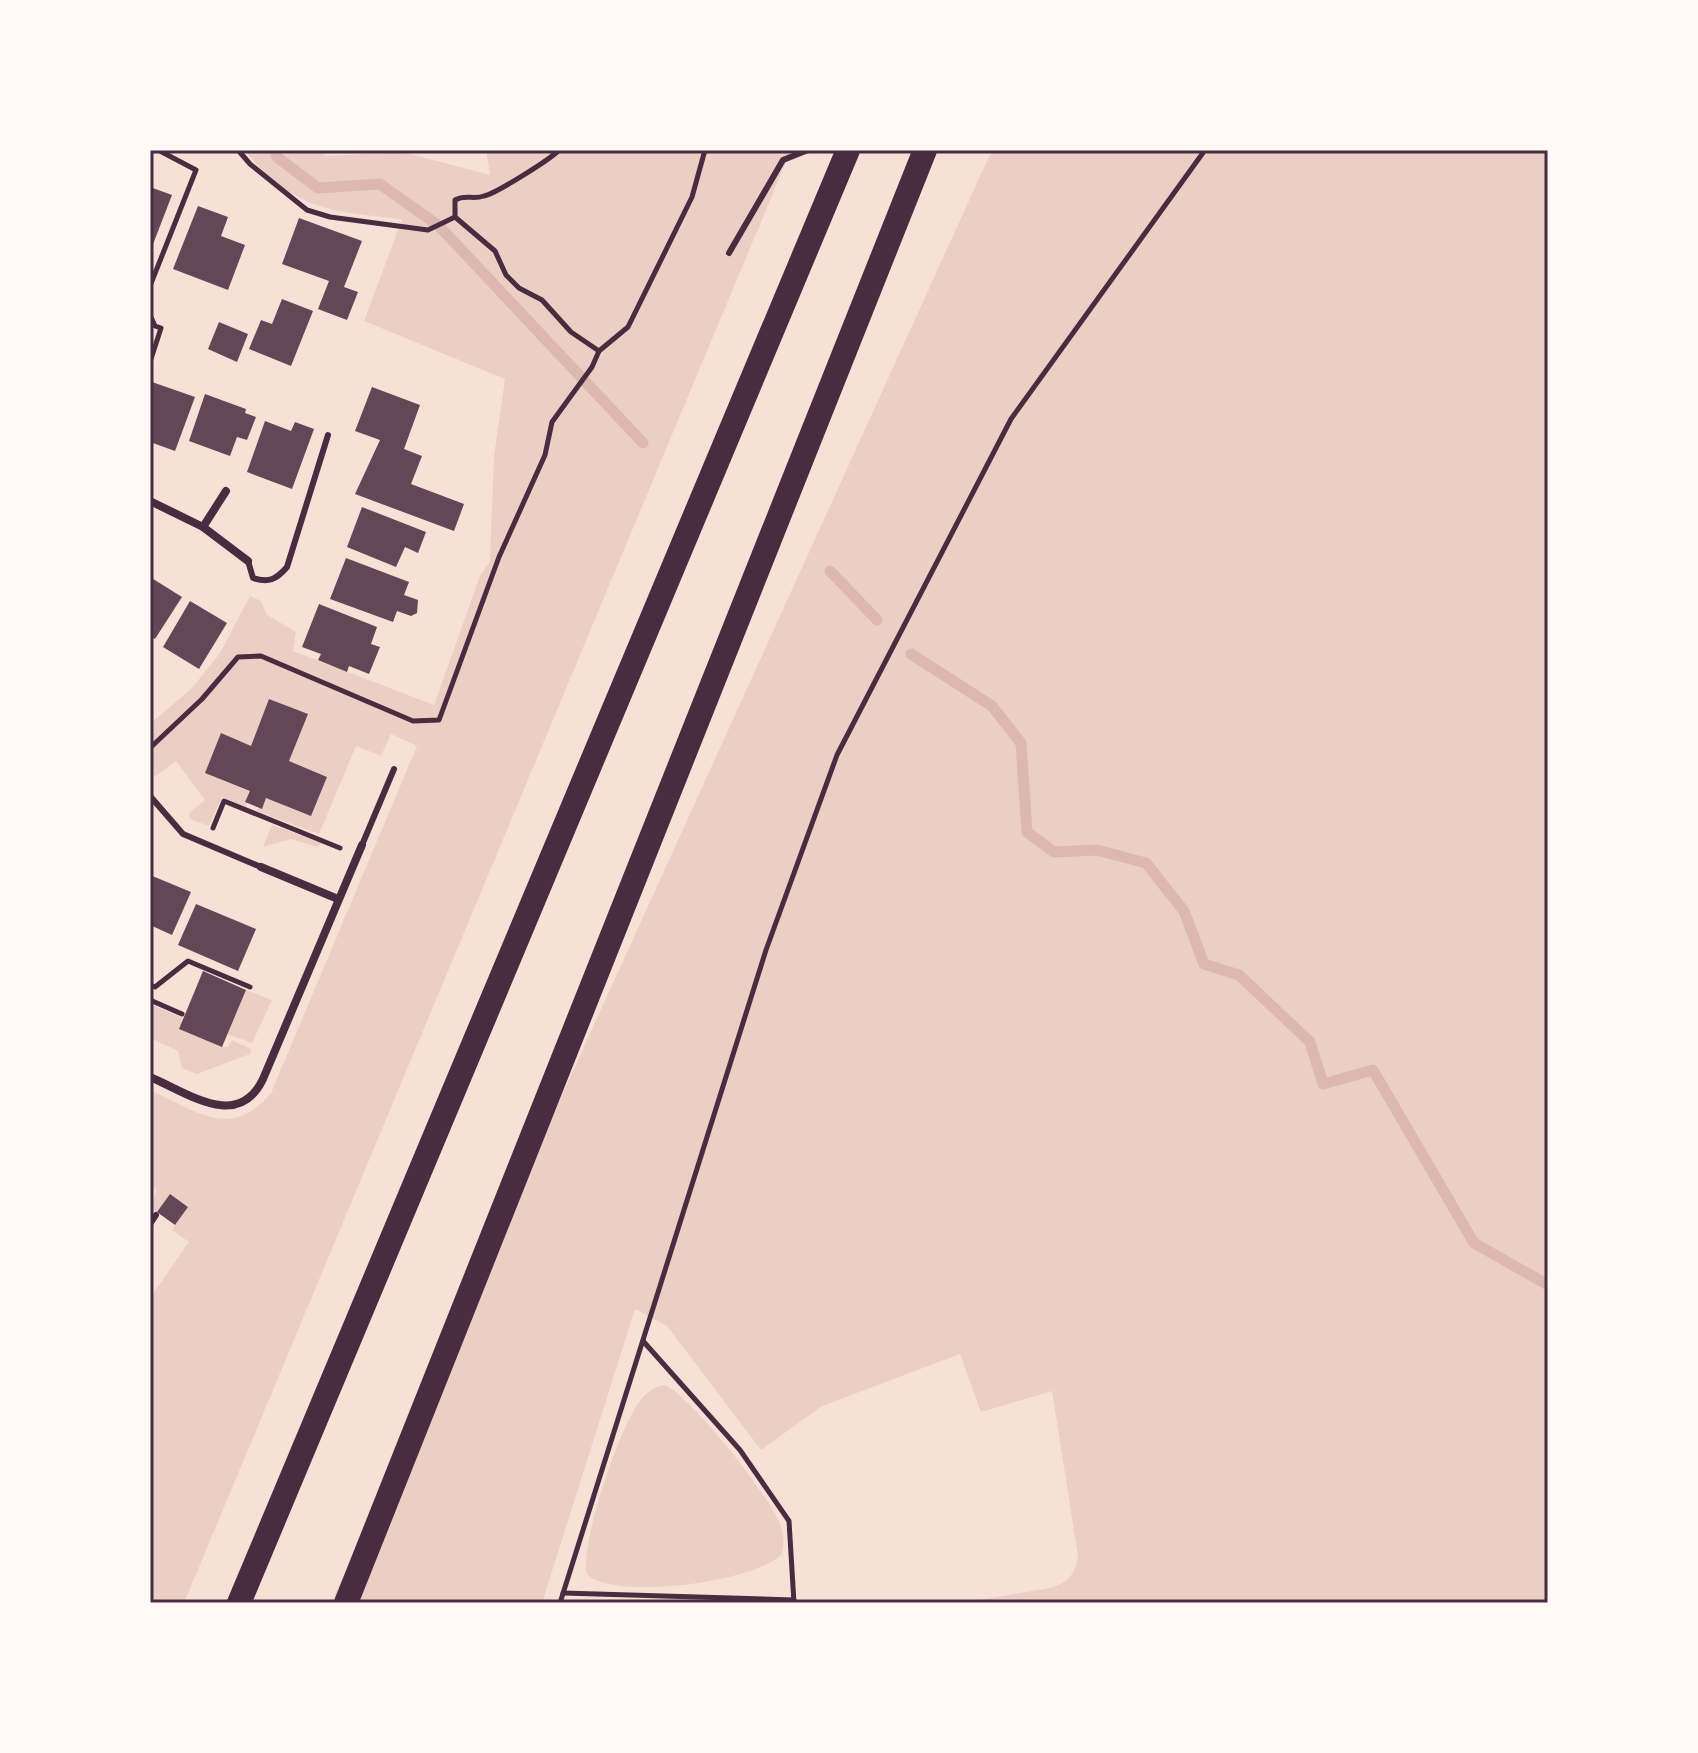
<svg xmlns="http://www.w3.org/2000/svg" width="1698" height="1753" font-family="Signika,sans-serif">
<rect width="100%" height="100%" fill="#f7e1d7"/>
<g fill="#ebcfc5">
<path d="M245,150H320L326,156L403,152L490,175L486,150H791L184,1603H150V1298L189,1242L172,1230L188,1206L170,1195L157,1212L150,1206L157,1190L150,1185V1090C197,1111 231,1141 271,1093L417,746L391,734L381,756L356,746L319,834L256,811L266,798L311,815L327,777L289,761L307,715L270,699L251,746L221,734L205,773L250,791L246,807L222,797L209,826L190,819L189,813L205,800L176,761L156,776L150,775V724L192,688L220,653L250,596L261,601L267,615L296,632L293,651L434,705L480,576L490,561L494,456L505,379L364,321L402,219C335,212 290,210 245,150Z"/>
<path d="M992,150H1548V1603H962L1050,1588C1067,1583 1076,1574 1078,1556L1052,1391L981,1412L960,1354L822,1406L761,1450L667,1326L635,1309L542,1603H331Z"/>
<path d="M272,825L322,843L317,847L291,839L263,847Z"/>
<path d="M246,990L272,1000L252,1043L227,1034Z"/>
<path d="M150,1004L183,1018L179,1029L222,1047H228L232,1040L251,1049L250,1054L197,1074L182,1068L178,1051L150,1038Z"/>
<path d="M664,1385C689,1393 771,1498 780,1524C784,1534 785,1545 781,1555C755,1582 613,1601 587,1574C579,1545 620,1427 639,1402C646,1393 653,1387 664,1385Z"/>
</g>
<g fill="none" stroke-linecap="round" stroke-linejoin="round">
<g stroke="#dcb8b0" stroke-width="11">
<path d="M275,150L277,157L318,188L380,184L439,226L643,443"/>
<path d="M830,571L877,620"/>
<path d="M911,654L992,706L1021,743L1027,832L1054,852L1097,850L1146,863L1184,911L1204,964L1239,975L1310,1042L1323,1084L1373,1070L1474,1243L1548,1285"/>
</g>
</g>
<g fill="#644757">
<path d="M150,187L172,195L150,252Z"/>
<path d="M198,206L228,217L221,236L245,245L228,290L173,269Z"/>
<path d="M299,218L362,241L344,287L358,292L347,320L318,309L329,281L282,264Z"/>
<path d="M282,299L313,311L291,366L249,349L261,320L272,324Z"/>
<path d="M219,322L248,334L237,362L208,349Z"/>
<path d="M152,382L195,397L175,451L150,442Z"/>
<path d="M372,387L420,405L404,449L422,456L411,484L464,504L454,531L355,494L380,440L355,431Z"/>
<path d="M205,394L246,409L245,413L256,417L247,440L237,437L230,456L189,441Z"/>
<path d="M265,421L291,431L295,422L314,429L292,489L247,472Z"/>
<path d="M362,507L426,532L418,553L405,547L396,567L347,547Z"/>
<path d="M346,558L409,582L404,595L418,600L417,613L411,616L397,611L393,622L330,599Z"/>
<path d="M150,577L182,597L155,639L150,636Z"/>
<path d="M190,601L227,623L199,669L163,647Z"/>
<path d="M319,604L377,627L371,644L380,647L369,674L349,666L347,672L318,660L321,654L302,647Z"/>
<path d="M269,699L308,714L289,761L327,777L311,816L266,798L262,809L245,802L250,791L205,773L221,733L251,746Z"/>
<path d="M150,875L191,892L172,935L150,925Z"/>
<path d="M196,904L256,929L238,971L178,945Z"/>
<path d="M203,971L246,990L222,1047L179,1029Z"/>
<path d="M170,1194L188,1207L175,1225L157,1212Z"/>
</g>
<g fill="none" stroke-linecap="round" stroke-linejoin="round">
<g stroke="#4a2c40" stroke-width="5">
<path d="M238,150L250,164L307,210L330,217L428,230L455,217L495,251L506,275L519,288L542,300L571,332L599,351"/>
<path d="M455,217V200C466,194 472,200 484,196C495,194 551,159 559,150"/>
<path d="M150,286L196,170L158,150"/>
<path d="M150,315L155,326L161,328L150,362"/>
<path d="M150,748L202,699L238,657L261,656L413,721L439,720L499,557L545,455L552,422L592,367L599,351L628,327L692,197L705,150"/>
<path d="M213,828L224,801L340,848"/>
<path d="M150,985L155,987L188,961L250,987"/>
<path d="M150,1000L182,1014"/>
<path d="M643,1341L740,1450L789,1521L794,1603"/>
<path d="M563,1593L794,1600"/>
<path d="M560,1603L766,950L837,755L1011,419L1205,150"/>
</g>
<g stroke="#4a2c40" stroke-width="6">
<path d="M729,253L783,160L808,150"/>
<path d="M248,561L253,578C268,583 276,580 287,567L328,435"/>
<path d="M150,796L183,834L261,867"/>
<path d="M362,845L394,769"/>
<path d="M150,1224L156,1215"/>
</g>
<g stroke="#4a2c40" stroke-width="8">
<path d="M150,501L203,527L248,561"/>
<path d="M203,527L226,491"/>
<path d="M261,867L338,899"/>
<path d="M150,1077C188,1093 238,1131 263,1079L362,845"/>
</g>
<g stroke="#4a2c40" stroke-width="24">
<path d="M239,1603L848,150"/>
<path d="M346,1603L925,150"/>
</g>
</g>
<rect width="1698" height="1753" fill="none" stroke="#fffaf5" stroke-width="304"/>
<rect x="152" y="152" width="1394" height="1449" fill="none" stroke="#4a2c40" stroke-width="3"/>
</svg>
